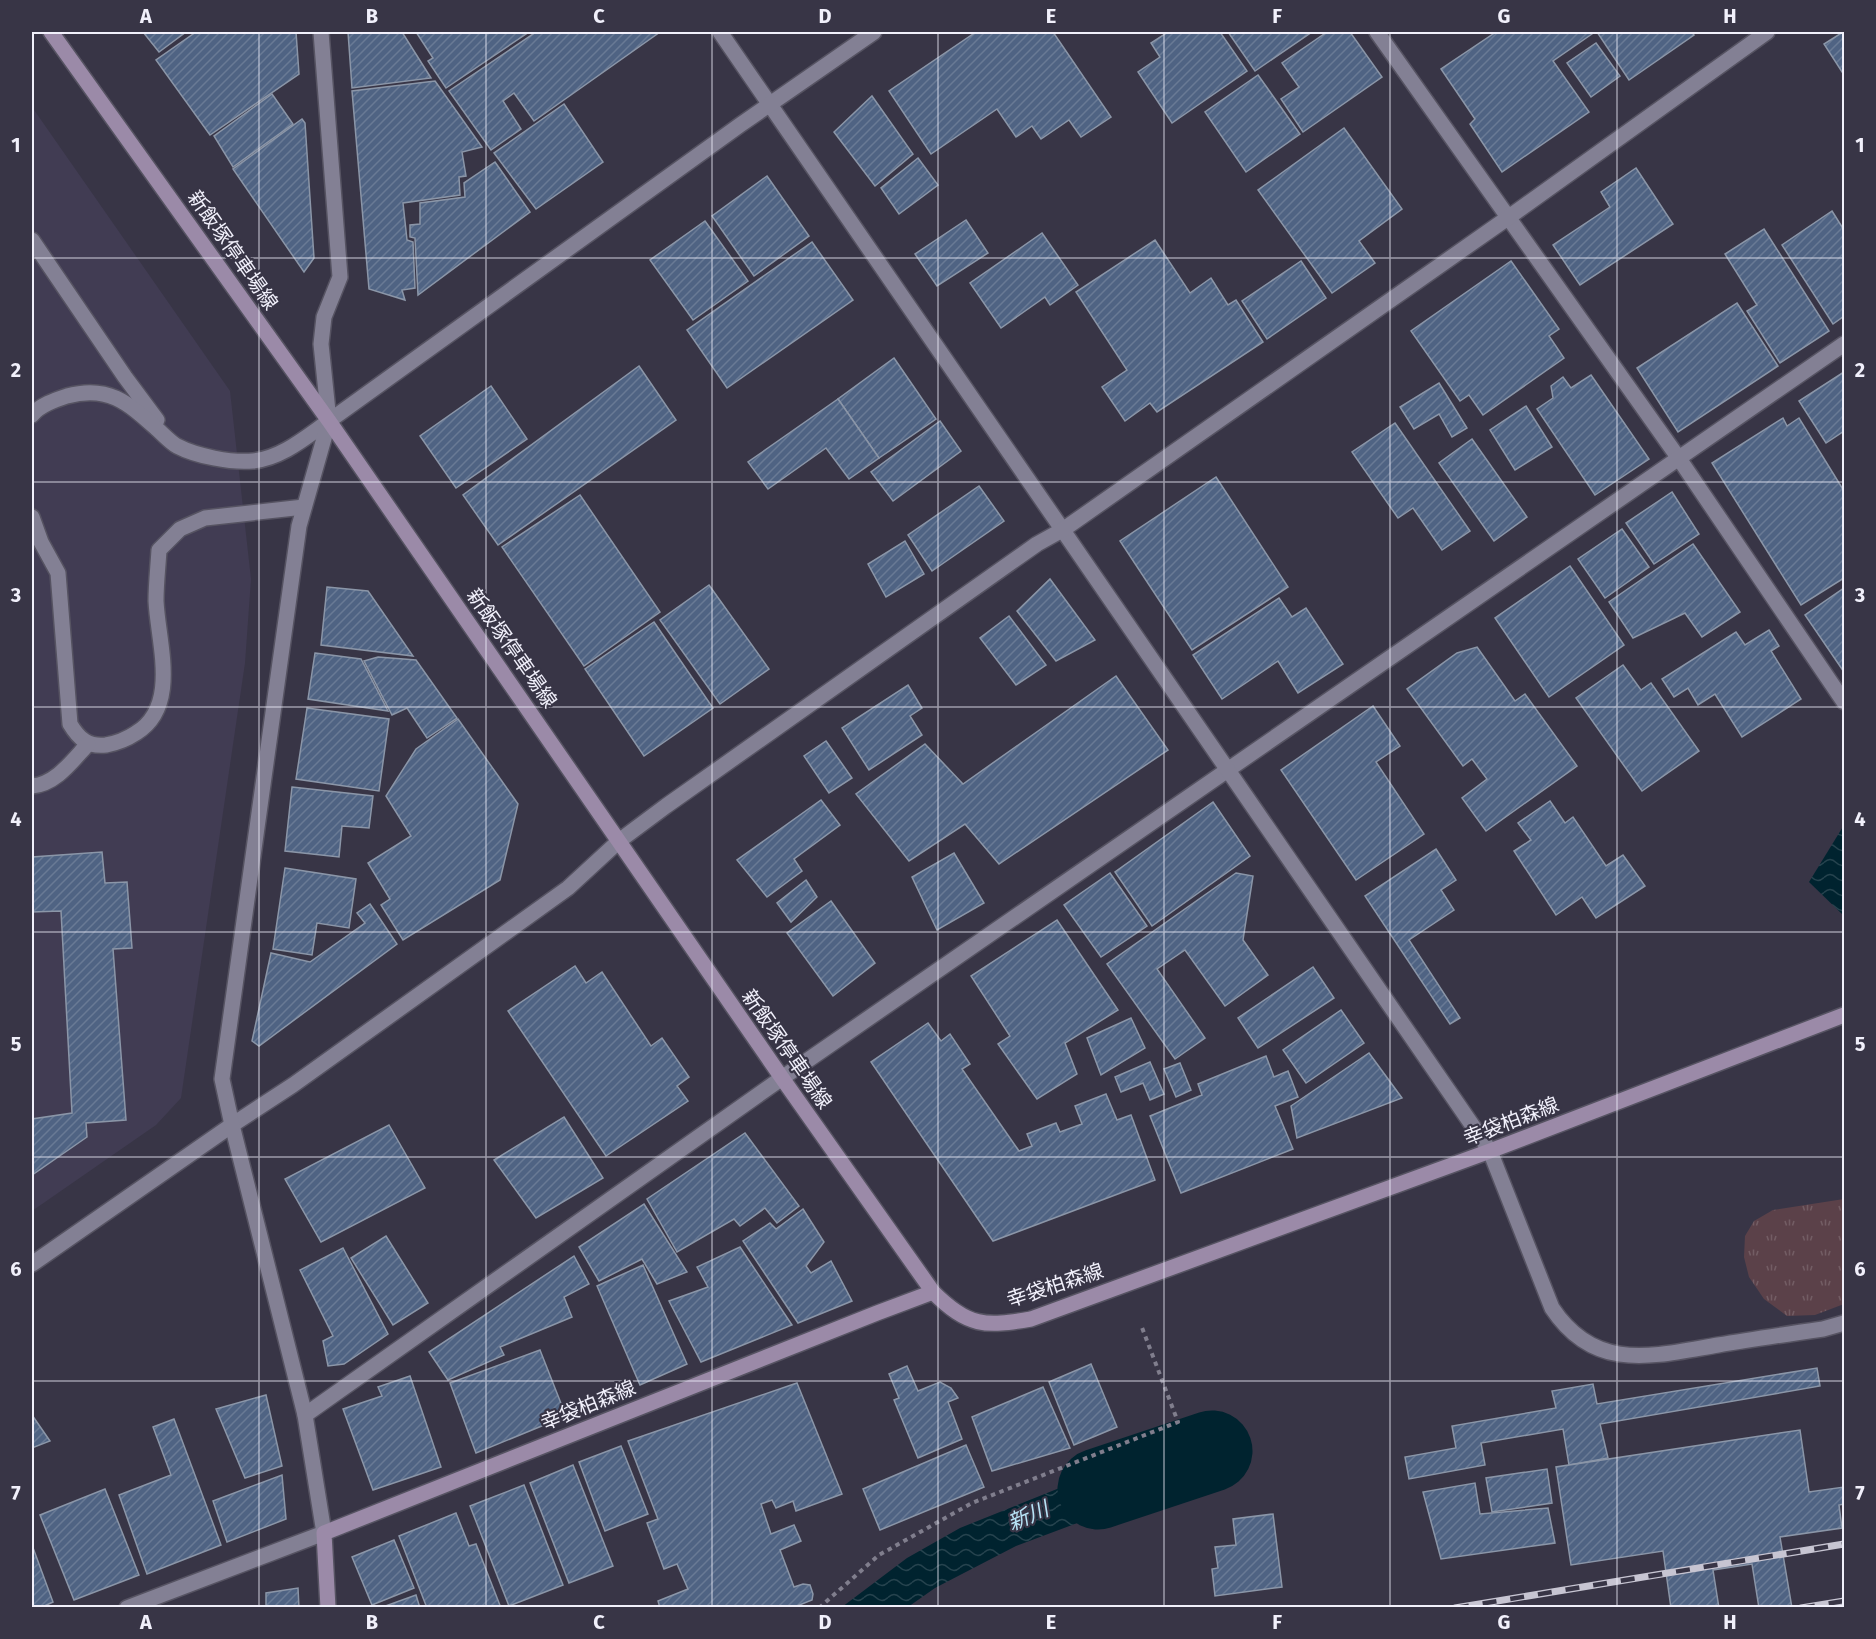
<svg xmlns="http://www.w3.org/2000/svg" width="1876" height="1639" font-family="'Fira Sans','Noto Sans JP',sans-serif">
<defs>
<pattern id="grass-tufts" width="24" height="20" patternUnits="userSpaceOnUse" patternTransform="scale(1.5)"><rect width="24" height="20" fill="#5b4149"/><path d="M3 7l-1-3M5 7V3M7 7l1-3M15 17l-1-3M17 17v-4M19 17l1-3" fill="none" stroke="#735d64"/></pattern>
<pattern id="water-waves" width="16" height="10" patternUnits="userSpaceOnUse" patternTransform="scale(1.5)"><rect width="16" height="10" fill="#00232f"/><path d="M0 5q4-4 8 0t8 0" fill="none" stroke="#26434e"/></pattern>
<pattern id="building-hatch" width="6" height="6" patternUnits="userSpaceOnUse" patternTransform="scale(1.5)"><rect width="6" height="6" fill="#4f6383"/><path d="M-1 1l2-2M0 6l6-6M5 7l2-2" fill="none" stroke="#697a95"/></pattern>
</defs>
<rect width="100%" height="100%" fill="#383546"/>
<path fill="#413c53" d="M32,107L230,391L251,579L245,663L181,1098L156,1125L32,1211Z"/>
<path fill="url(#grass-tufts)" d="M1844,1199V1304L1815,1315L1787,1316L1764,1299L1749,1277L1744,1257L1745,1236L1754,1221L1773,1210Z"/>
<g fill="url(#water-waves)">
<path d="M1844,825V916L1809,882Z"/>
<path d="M1196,1433L1211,1473L1016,1546L935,1588L908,1607H842L907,1558L960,1528Z"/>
</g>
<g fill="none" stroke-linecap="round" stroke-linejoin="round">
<path stroke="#00232f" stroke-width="81" d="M1098,1489L1212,1451"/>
</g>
<g fill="url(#building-hatch)" stroke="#8b96a8" stroke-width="1.5">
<path d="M143,32H186L159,52Z"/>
<path d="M196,32H296L299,74L210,135L156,60Z"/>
<path d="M348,32H402L431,78L352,88Z"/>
<path d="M416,32H529L446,88L428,61L433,58Z"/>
<path d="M536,32H660L534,121L514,93L503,101L521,129L491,150L449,91Z"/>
<path d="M976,32H1053L1111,117L1081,137L1069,120L1041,139L1032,126L1016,137L997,109L931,154L889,91Z"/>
<path d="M1168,32H1220L1247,71L1172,123L1138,72L1160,57L1151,43Z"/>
<path d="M1228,32H1312L1255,71Z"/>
<path d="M1327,32H1350L1382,77L1303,132L1281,99L1299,87L1282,63Z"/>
<path d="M1496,32H1590L1592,34L1553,61L1589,112L1502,172L1470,124L1475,119L1441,69Z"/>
<path d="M1597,32H1692L1694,35L1629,80Z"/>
<path d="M1843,32H1844V75L1824,44Z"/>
<path d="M1596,43L1620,76L1591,97L1567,63Z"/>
<path d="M1258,75L1300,134L1246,172L1205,112Z"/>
<path d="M435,81L482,147L462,152L466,176L459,177L460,195L403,203L407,240L413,242L415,288L402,290L405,300L369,289L352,91Z"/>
<path d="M272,94L293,124L233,167L214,136Z"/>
<path d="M872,96L913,154L875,186L834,132Z"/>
<path d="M564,104L603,162L536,209L494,153Z"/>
<path d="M302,119L305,123L314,258L304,272L233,169Z"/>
<path d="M1344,128L1402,209L1359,241L1375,263L1332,293L1258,190Z"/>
<path d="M918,158L938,185L899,214L881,188Z"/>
<path d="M495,162L530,212L418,295L415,238L410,237V225L420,224V203L465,197L464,183Z"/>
<path d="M1636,168L1673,224L1580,285L1553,245L1610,207L1601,192Z"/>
<path d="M767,176L809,236L754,276L712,216Z"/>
<path d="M1832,211L1844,230V316L1833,324L1782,245Z"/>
<path d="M966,220L988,253L937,286L915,254Z"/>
<path d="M705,221L748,281L693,320L650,260Z"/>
<path d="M1764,229L1829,331L1780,363L1747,311L1757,305L1725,254Z"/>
<path d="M1042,233L1078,285L1050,305L1045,297L1001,328L970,283Z"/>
<path d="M1155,240L1190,293L1211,278L1228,305L1236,300L1263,342L1157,412L1150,403L1125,421L1102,387L1127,370L1076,292Z"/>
<path d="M812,242L853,300L727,388L687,330Z"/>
<path d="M1301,261L1326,298L1267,339L1242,301Z"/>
<path d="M1511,261L1559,329L1549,336L1564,358L1483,415L1469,395L1460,401L1411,331Z"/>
<path d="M1737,303L1778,366L1678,432L1637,368Z"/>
<path d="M894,358L936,419L879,458L838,399Z"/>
<path d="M639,366L676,420L498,545L463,495Z"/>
<path d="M1844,372V431L1826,443L1799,401Z"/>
<path d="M1591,375L1649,459L1595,495L1537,409L1553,398L1551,386L1563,377L1571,388Z"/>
<path d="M1439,383L1467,428L1452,437L1439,414L1414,429L1400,407Z"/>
<path d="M491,386L527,439L456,488L420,436Z"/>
<path d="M838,399L879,458L849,479L826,448L768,489L748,462Z"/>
<path d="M1526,406L1552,447L1515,470L1490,430Z"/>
<path d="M1783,418L1787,426L1799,418L1844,491V578L1801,605L1712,463Z"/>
<path d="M940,421L961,451L893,501L871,472Z"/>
<path d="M1395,423L1470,531L1442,550L1413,508L1398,518L1352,452Z"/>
<path d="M1472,439L1527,517L1494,541L1439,463Z"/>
<path d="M1216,477L1288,587L1192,650L1120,541Z"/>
<path d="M979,486L1004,521L932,571L908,535Z"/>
<path d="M1672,492L1699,534L1654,564L1626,523Z"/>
<path d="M580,495L660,612L584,666L502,547Z"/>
<path d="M1622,529L1649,567L1605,598L1578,559Z"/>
<path d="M905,541L924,574L886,597L868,564Z"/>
<path d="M1693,544L1740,612L1702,637L1685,613L1633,638L1609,602Z"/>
<path d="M1570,566L1624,645L1549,697L1495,618Z"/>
<path d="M1050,579L1095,640L1056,661L1017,611Z"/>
<path d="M709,585L769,669L720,704L660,620Z"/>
<path d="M327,587L368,591L413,656L321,645Z"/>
<path d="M1844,588V672L1805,615Z"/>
<path d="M1279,598L1292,617L1306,608L1343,664L1298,693L1278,661L1222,699L1193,655Z"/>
<path d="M1009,616L1046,665L1016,685L980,638Z"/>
<path d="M654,622L713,708L644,756L585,669Z"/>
<path d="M1769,630L1779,646L1771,651L1801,699L1742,737L1715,694L1698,705L1688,688L1674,697L1662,679L1736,632L1745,645Z"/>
<path d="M1477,647L1515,701L1525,694L1577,766L1486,831L1462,798L1487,779L1472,759L1463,766L1407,689L1457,653Z"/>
<path d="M315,653L361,659L388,711L308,699Z"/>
<path d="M378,657L416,660L457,718L427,738L407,708L392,715L364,661Z"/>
<path d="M1623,665L1641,690L1651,683L1699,751L1642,791L1576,698Z"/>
<path d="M1116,676L1168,750L999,864L965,824L909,861L856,794L925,744L963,784Z"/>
<path d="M908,685L922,708L910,716L922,735L869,770L842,728Z"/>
<path d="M1373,706L1400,746L1376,762L1424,834L1356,880L1281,770Z"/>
<path d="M307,708L389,719L379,791L296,779Z"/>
<path d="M458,719L518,804L500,880L403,940L381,905L390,899L368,863L411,836L386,796L416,749Z"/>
<path d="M826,741L852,778L829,793L804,756Z"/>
<path d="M292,787L373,796L369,828L342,826L339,857L285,851Z"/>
<path d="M821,800L840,825L794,859L802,871L767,897L737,860Z"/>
<path d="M1550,801L1565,823L1573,817L1606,866L1623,855L1645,886L1596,918L1582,897L1556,915L1514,851L1531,840L1518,823Z"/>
<path d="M1213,802L1250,856L1152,926L1115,872Z"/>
<path d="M1436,849L1456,880L1441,890L1454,910L1409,940L1460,1018L1450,1024L1365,896Z"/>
<path d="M102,852L105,883L127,882L132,948L113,949L126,1120L86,1123L87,1137L32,1175V1119L72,1113L61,911L32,912V857Z"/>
<path d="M954,853L984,903L937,930L912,877Z"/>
<path d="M285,868L356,879L349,928L317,923L312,955L273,949Z"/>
<path d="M1110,873L1147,926L1101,957L1064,905Z"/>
<path d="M1236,873L1253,876L1243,940L1268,975L1225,1006L1185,950L1157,969L1205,1038L1175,1059L1107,964Z"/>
<path d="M806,880L817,897L791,922L777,903Z"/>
<path d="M831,901L875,963L833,996L787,933Z"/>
<path d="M370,904L397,944L259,1046L252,1041L271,953L310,962L365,923L357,913Z"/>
<path d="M1057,920L1118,1010L1065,1043L1077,1074L1037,1099L998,1044L1010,1036L971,976Z"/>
<path d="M575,966L586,983L602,972L651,1046L662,1038L689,1077L677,1086L688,1101L606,1156L508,1011Z"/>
<path d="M1313,967L1334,998L1258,1048L1238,1018Z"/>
<path d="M1341,1010L1364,1043L1306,1083L1283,1050Z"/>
<path d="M1131,1018L1145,1048L1101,1075L1087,1038Z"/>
<path d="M928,1023L941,1041L950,1034L970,1064L962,1069L1019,1151L1032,1146L1027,1134L1056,1123L1060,1132L1082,1124L1075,1106L1106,1094L1117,1120L1131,1115L1155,1180L993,1241L871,1062Z"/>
<path d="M1369,1053L1402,1098L1297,1138L1291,1106Z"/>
<path d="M1266,1056L1274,1077L1288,1071L1298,1097L1275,1106L1293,1149L1181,1193L1150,1116L1202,1095L1198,1084Z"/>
<path d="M1150,1062L1164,1094L1150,1100L1143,1083L1121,1092L1115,1077Z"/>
<path d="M1180,1063L1191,1090L1176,1097L1164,1069Z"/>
<path d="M564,1117L603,1178L536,1218L494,1160Z"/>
<path d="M389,1125L425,1188L321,1242L285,1179Z"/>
<path d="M745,1133L799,1206L777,1223L765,1208L740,1226L734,1219L677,1252L647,1199Z"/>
<path d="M644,1204L687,1272L657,1284L642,1259L599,1281L579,1247Z"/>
<path d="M803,1209L824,1242L806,1266L811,1273L831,1261L852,1301L798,1323L743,1241L770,1223L776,1229Z"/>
<path d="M386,1236L428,1303L393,1325L351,1258Z"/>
<path d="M740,1247L792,1325L701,1362L669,1301L708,1287L697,1267Z"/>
<path d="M343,1248L388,1334L344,1364L328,1366L323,1341L333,1336L300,1270Z"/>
<path d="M574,1256L589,1284L564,1297L572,1317L500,1347L504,1355L448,1380L429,1352Z"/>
<path d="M643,1265L687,1364L640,1385L597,1286Z"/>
<path d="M540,1350L566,1416L476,1453L450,1383Z"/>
<path d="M1091,1364L1117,1427L1074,1445L1049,1382Z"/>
<path d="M907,1366L918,1391L940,1382L951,1388L958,1398L948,1402L962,1439L918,1458L894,1400L899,1398L889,1374Z"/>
<path d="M1817,1368L1820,1386L1600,1424L1608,1458L1569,1465L1563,1429L1481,1443L1485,1465L1409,1479L1405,1457L1456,1448L1452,1426L1556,1408L1552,1391L1593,1384L1597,1404Z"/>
<path d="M410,1376L441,1467L373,1490L343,1409L382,1396L378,1387Z"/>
<path d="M797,1383L842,1494L796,1511L793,1501L776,1508L772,1500L761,1504L771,1534L794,1525L801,1541L780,1550L794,1587L803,1584L810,1585L813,1594L812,1600L792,1608H660L658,1601L688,1589L677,1564L664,1569L647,1523L658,1519L628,1441Z"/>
<path d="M1043,1387L1070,1448L992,1471L972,1417Z"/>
<path d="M266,1395L282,1466L245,1478L216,1409Z"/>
<path d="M32,1415L50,1441L32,1448Z"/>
<path d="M174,1419L221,1545L147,1574L119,1495L171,1475L153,1427Z"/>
<path d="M1800,1430L1809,1492L1844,1487V1504L1839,1505L1842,1528L1780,1537L1792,1608H1759L1752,1564L1713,1570L1719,1608H1671L1663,1551L1571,1565L1556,1467Z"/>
<path d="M966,1445L984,1487L880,1530L863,1489Z"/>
<path d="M621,1446L648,1514L605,1531L579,1462Z"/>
<path d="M573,1465L613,1566L569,1583L530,1483Z"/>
<path d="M1547,1469L1552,1503L1492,1512L1486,1478Z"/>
<path d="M282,1475L286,1519L227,1542L213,1501Z"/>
<path d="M1475,1483L1480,1514L1548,1508L1555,1543L1441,1559L1423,1492Z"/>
<path d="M524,1485L563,1585L509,1606L470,1506Z"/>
<path d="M105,1489L139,1575L74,1600L40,1515Z"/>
<path d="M456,1513L469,1546L476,1544L501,1608H427L399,1536Z"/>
<path d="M1273,1514L1282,1587L1215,1596L1212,1569L1218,1568L1215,1547L1236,1545L1233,1519Z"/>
<path d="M394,1540L414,1588L372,1605L352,1557Z"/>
<path d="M32,1545L53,1602L40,1608H32Z"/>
<path d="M298,1588L299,1608H266V1593Z"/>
<path d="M416,1595L420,1608H380Z"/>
</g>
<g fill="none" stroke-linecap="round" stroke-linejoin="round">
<g stroke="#565362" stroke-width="18">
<g id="service">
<path d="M32,240L125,377L157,420"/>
<path d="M32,415C40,405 55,400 67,396C108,385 127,402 156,428C163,434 170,442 177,446C196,456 231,463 253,461C282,458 306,437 329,421"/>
<path d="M32,517L41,542L58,573L70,724C79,739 88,747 106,745C117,743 127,739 136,733C180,706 158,643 156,601C156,584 158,567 159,550L180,529L205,518L304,507"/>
<path d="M32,786C56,784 72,761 88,744"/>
</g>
</g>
<g stroke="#565362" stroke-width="18">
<g id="minor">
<path d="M321,32L340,277L324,317L321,344L329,421"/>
<path d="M1377,32L1680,460L1844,702"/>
<path d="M1490,1151L1552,1308C1595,1373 1653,1356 1718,1345C1753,1339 1788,1334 1823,1329L1844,1323"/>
<path d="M305,1415L782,1078L1844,344"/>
<path d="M127,1608L324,1533"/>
</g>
</g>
<g stroke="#565362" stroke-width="18">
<g id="tertiary">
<path d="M720,32L1490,1151"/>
<path d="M32,1264L232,1125L293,1085L568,888L619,841L666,806L1037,544L1064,529L1509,217L1767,32"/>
<path d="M324,1533L305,1415L232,1125L222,1079L299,526L329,421L740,125L874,32"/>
</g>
</g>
<g stroke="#565362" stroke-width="18">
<g id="secondary">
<path d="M51,32L329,421L782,1078L933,1292C968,1327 985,1327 1031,1319L1490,1151L1844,1015"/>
<path d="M328,1608L324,1533L877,1313L933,1292"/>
</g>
</g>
<path stroke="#807e8d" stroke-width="4" stroke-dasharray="4.5 4.5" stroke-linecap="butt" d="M819,1608L879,1555L972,1503L1178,1422L1141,1325"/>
<use href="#service" stroke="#838094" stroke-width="15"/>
<use href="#minor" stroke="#838094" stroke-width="15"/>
<use href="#tertiary" stroke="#838094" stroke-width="15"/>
<use href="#secondary" stroke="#9b8aa8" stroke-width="15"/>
<g stroke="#c7c5d2" stroke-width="7">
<g id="rail">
<path d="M1455,1608L1844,1544"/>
<path d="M1801,1608L1844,1601"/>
</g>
</g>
<use href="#rail" stroke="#383546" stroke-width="4.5" stroke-dasharray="14" stroke-linecap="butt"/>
</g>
<path fill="none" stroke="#f1f0fb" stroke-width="1.5" stroke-opacity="0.55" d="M259,32V1608M486,32V1608M712,32V1608M938,32V1608M1164,32V1608M1390,32V1608M1617,32V1608M32,258H1844M32,482H1844M32,707H1844M32,932H1844M32,1157H1844M32,1381H1844"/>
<g text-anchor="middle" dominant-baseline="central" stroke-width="4.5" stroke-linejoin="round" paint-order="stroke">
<g font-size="20" fill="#f1f0fb" stroke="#383546">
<text transform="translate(233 250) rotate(55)">新飯塚停車場線</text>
<text transform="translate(512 648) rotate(55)">新飯塚停車場線</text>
<text transform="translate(787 1049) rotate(55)">新飯塚停車場線</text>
<text transform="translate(1511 1121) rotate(-21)">幸袋柏森線</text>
<text transform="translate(1055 1285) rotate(-18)">幸袋柏森線</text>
<text transform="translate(588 1405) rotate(-22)">幸袋柏森線</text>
</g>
<g font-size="21" font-style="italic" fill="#b8e4f7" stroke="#383546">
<text transform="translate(1028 1516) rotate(-23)">新川</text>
</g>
</g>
<rect width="1876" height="1639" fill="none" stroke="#383546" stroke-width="66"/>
<rect x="33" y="33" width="1810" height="1573" fill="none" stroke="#f1f0fb" stroke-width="2"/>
<g font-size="20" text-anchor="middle" font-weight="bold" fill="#f1f0fb">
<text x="146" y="23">A</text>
<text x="372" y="23">B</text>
<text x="599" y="23">C</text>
<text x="825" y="23">D</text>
<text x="1051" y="23">E</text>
<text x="1277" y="23">F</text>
<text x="1504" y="23">G</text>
<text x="1730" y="23">H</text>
<text x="16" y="152">1</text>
<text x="1860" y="152">1</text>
<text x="16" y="377">2</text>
<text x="1860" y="377">2</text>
<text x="16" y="602">3</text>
<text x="1860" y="602">3</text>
<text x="16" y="826">4</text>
<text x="1860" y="826">4</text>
<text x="16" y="1051">5</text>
<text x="1860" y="1051">5</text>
<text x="16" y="1276">6</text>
<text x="1860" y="1276">6</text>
<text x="16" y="1500">7</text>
<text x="1860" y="1500">7</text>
<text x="146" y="1629">A</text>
<text x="372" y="1629">B</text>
<text x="599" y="1629">C</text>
<text x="825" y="1629">D</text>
<text x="1051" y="1629">E</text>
<text x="1277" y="1629">F</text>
<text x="1504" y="1629">G</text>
<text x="1730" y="1629">H</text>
</g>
</svg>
